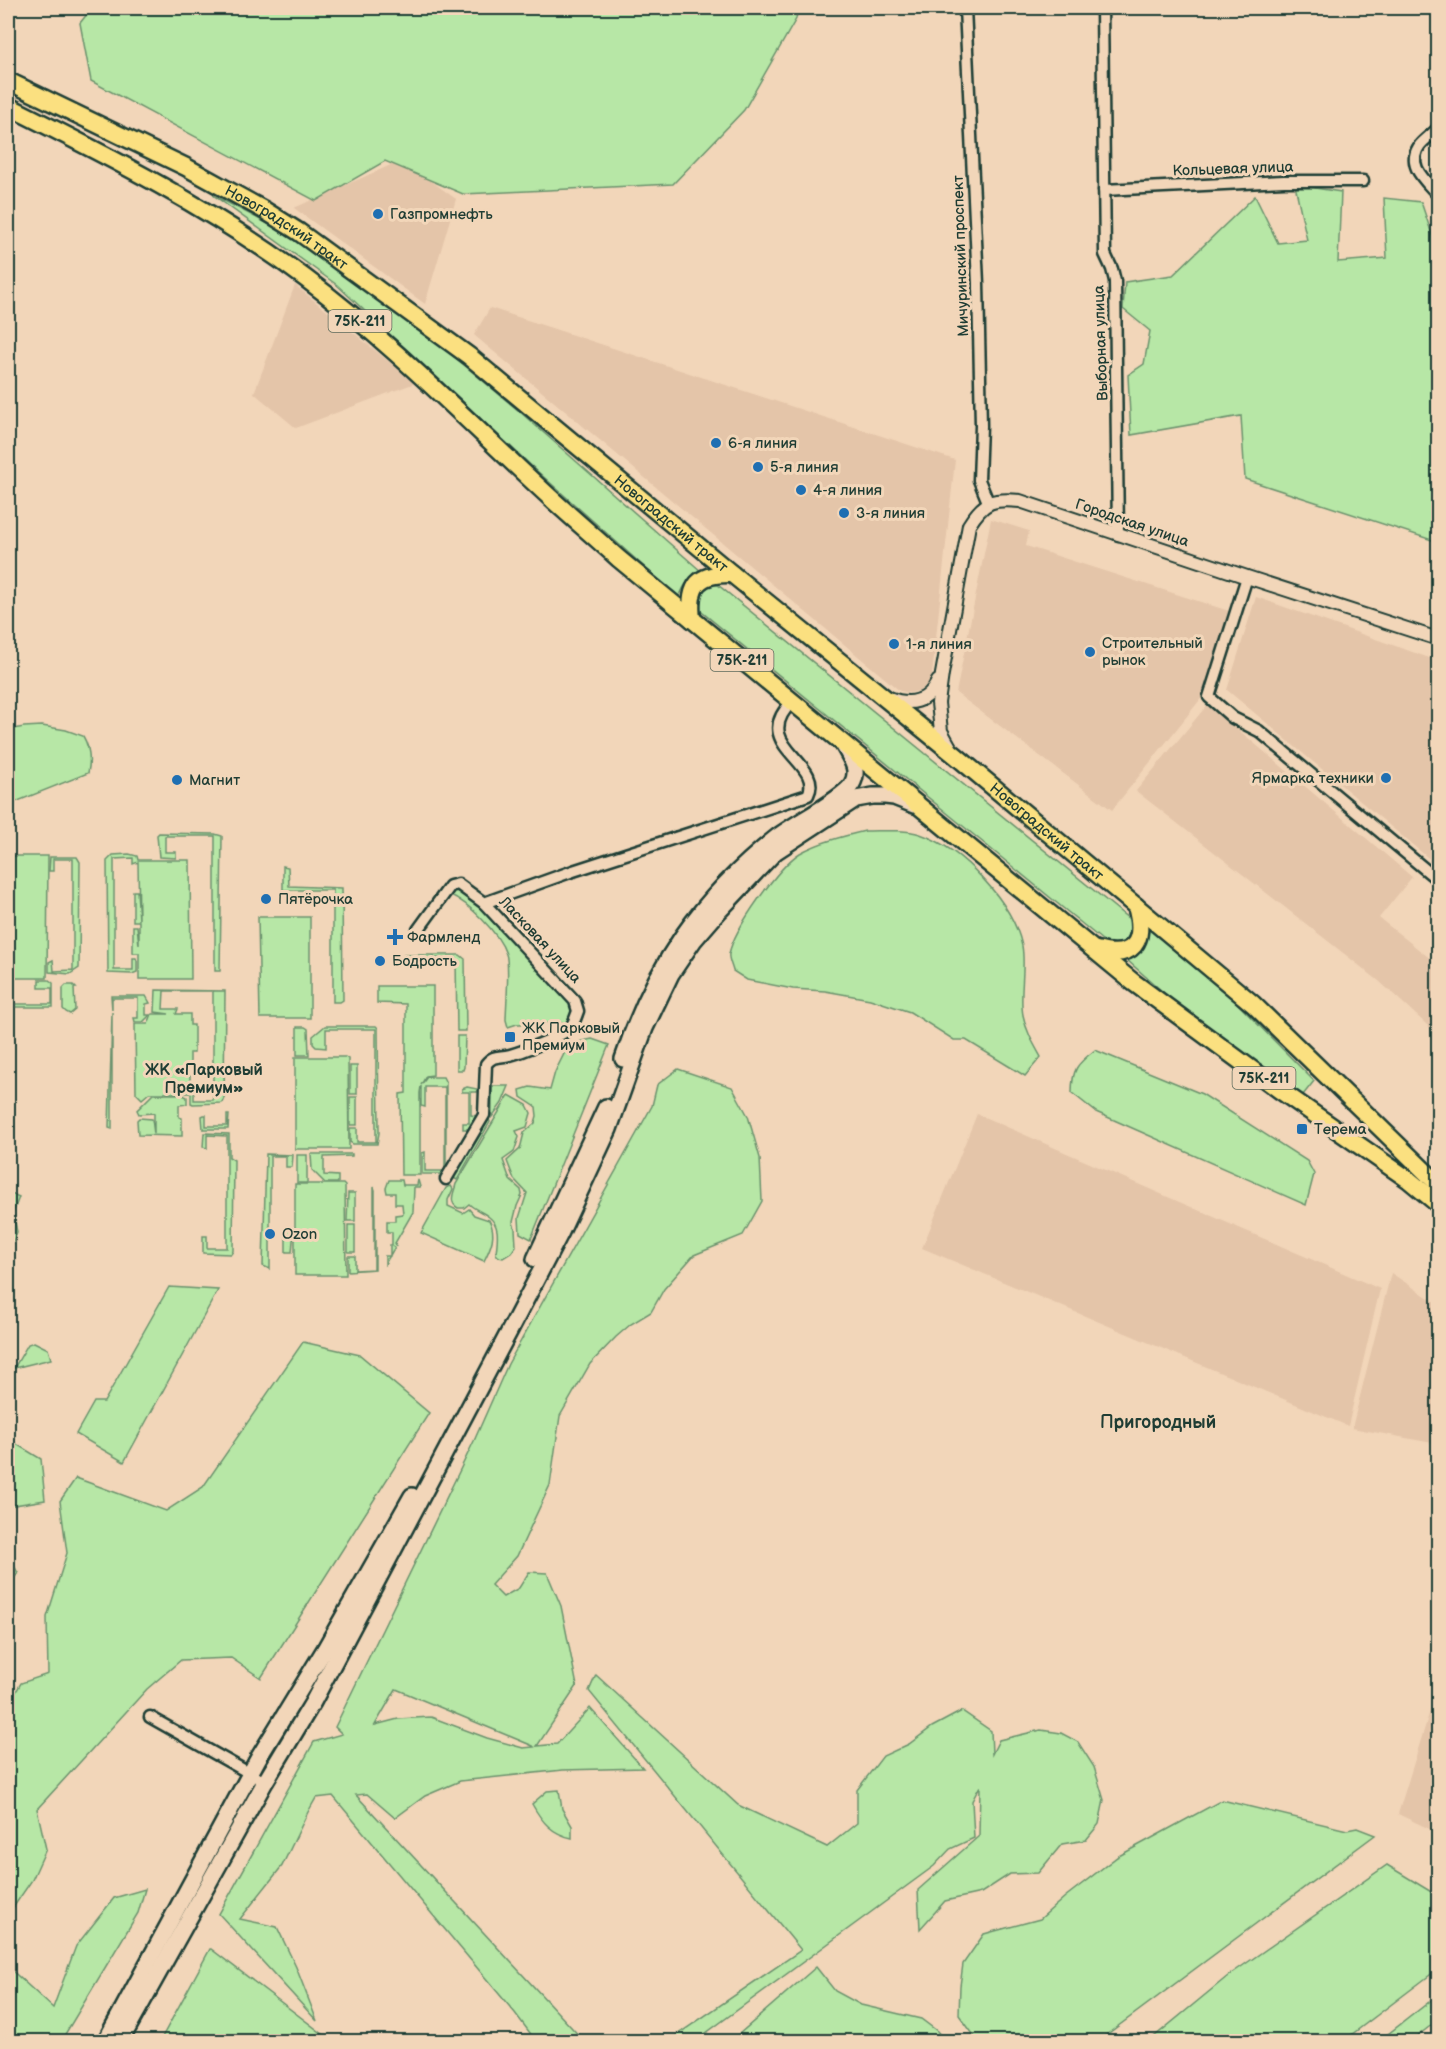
<svg xmlns="http://www.w3.org/2000/svg" width="1446" height="2049" font-family="'Balsamiq Sans',sans-serif">
<rect width="100%" height="100%" fill="#f2d6b9"/>
<filter id="ink" filterUnits="userSpaceOnUse"><feTurbulence type="fractalNoise" baseFrequency=".0167" numOctaves="2"/><feDisplacementMap in="SourceGraphic" scale="12" xChannelSelector="R" yChannelSelector="G"/><feConvolveMatrix kernelMatrix="1 2 1 2 8 2 1 2 1" color-interpolation-filters="sRGB"/></filter>
<g filter="url(#ink)">
<g fill="#e4c5a9">
<path d="M402,160L456,199L425,304L294,208Z"/>
<path d="M295,285L415,383L296,428L254,393Z"/>
<path d="M490,308L955,460L932,675L928,685L919,691L909,693L900,691L474,335Z"/>
<path d="M991,519L1029,531L1026,546L1229,611L1203,696L1112,810L956,693Z"/>
<path d="M1256,597L1438,661V866L1227,690Z"/>
<path d="M1208,704L1412,877L1379,918L1432,960L1438,952V1035L1379,981L1136,791Z"/>
<path d="M977,1114L1380,1289L1348,1426L922,1248Z"/>
<path d="M1391,1273L1438,1304V1444L1352,1428Z"/>
<path d="M1438,1685V1833L1398,1814Z"/>
</g>
<g fill="#b7e7a6" stroke="#6b926d" stroke-width="1.5" fill-rule="evenodd">
<path d="M92,8H798L796,19L744,110L673,184L463,194L385,161L316,201L91,81L80,23Z"/>
<path d="M1295,185L1341,192L1338,262L1387,258L1384,198L1421,202L1438,252V542L1245,479L1241,416L1131,435L1128,375L1144,364L1150,331L1123,309L1125,282L1173,275L1255,196L1278,243L1307,240Z"/>
<path d="M213,195L276,228L340,268L427,334L519,411L702,572C689,578 684,584 679,598L537,471L337,285Z"/>
<path d="M709,583L718,585L1129,919L1133,929C1126,945 1118,950 1102,940L697,608L696,594Z"/>
<path d="M42,726L66,730L83,736C90,748 91,759 88,773L8,805V730L24,727Z"/>
<path d="M865,831C883,831 903,829 920,834C962,848 1013,903 1022,946C1026,968 1019,995 1023,1015C1026,1031 1033,1043 1041,1057L1025,1076L966,1040H954L910,1012L870,999L825,991L793,989L747,980L733,971C732,966 728,959 729,954C734,929 779,866 800,853C820,842 844,836 865,831Z"/>
<path d="M159,833L215,834L222,836L220,971H215V836H165V852H176V858L159,857L157,835Z"/>
<path d="M129,854L137,856L138,860H190L191,979H139V953H133V926H137L139,945V921H133V891H137L139,920L138,862L133,864V858L114,859V970H133V958H136L137,961V972L132,974L108,973L107,861L113,855Z"/>
<path d="M11,856H48L47,978H8V894H11Z"/>
<path d="M50,857H77L80,862L79,968L70,974L49,972V962L53,960L54,971L73,970V859H53V871H49Z"/>
<path d="M283,866L288,867L289,886L342,888L343,1000L340,1002H333V890H283Z"/>
<path d="M454,889L464,892L481,909L571,1004V1014L566,1023L517,1024L508,1027L506,1020C506,1007 510,964 506,954C499,933 469,903 449,894Z"/>
<path d="M258,917H310V1018H260Z"/>
<path d="M1147,926L1227,993L1314,1081L1303,1095L1180,1007L1127,960L1140,950Z"/>
<path d="M404,955H460L465,959L466,1031H457L456,958H404Z"/>
<path d="M39,980H49L53,983V1007H8V1004H52V988H39Z"/>
<path d="M66,985H73L76,988H74L75,1010L70,1014L66,1012L63,1009V988Z"/>
<path d="M377,986H433V1075L426,1076L421,1085L427,1077H443L446,1083V1171L443,1174H422V1153L425,1152V1171H445V1087H425V1107L421,1106V1086L420,1093V1175H401L400,1094L406,1093V1004L377,1003Z"/>
<path d="M156,990L225,991L224,1098L222,1103L193,1104L191,1103V1093H149L142,1099L136,1093L135,1024H148L152,1014H169L155,1012ZM164,991H213V1100H194V1087H190V1053H194V1025H190V1014H176L178,1009H163Z"/>
<path d="M111,996H146L150,1003L146,1004V1015H150L143,1022H135L134,1018H138V998H112V1010Z"/>
<path d="M112,1012V1129L109,1128Z"/>
<path d="M325,1026H376L378,1028L379,1133L377,1144H353L350,1142V1128H357V1142H376V1029H326V1048L316,1047L313,1044V1036Z"/>
<path d="M297,1027H305L308,1029L309,1055H297Z"/>
<path d="M457,1036H465L464,1067L463,1070H457Z"/>
<path d="M592,1039L609,1045L531,1239L520,1233L519,1218L527,1193L514,1179L507,1161L520,1149L524,1133L535,1123L537,1116L536,1107L521,1097L520,1090L530,1087L550,1090L555,1072L569,1044Z"/>
<path d="M1095,1050L1202,1094L1307,1161L1314,1174L1306,1205L1096,1112L1072,1093C1072,1069 1077,1064 1095,1050Z"/>
<path d="M295,1057H345L348,1059L349,1149H295Z"/>
<rect x="350" y="1066" width="7" height="28"/>
<path d="M678,1069L732,1087L748,1116L760,1158L762,1201L743,1235L694,1255L664,1289L651,1312L631,1324L616,1337L590,1364L560,1416L550,1485L517,1556L491,1585L503,1597L519,1588L529,1572L547,1573L561,1606L577,1686L537,1746L557,1744L590,1708L643,1768L563,1770L460,1781L425,1796L395,1818L367,1794L356,1795L584,2041H536L515,2013L333,1796L316,1798L308,1812L282,1866L240,1919L277,1927L296,1967L317,2021L219,1914L314,1742L342,1734L335,1727L474,1441L508,1364L652,1106L657,1085ZM396,1689L533,1746L534,1747L523,1748L487,1738L431,1717L398,1719L375,1725Z"/>
<path d="M492,1086H509L502,1103L492,1117Z"/>
<path d="M467,1087L477,1089V1092H471V1115L478,1116L470,1129H463V1123H469V1092H462V1089Z"/>
<path d="M153,1094H181L187,1097V1104L179,1105V1117L182,1118V1136L138,1135L137,1120L139,1118L152,1119L154,1134V1113L139,1114L137,1110Z"/>
<path d="M509,1095L527,1105L531,1113L527,1127L516,1131L519,1137L514,1152L503,1160L510,1180L521,1190L522,1195L517,1206L513,1222L515,1229L516,1246L511,1253L503,1258L499,1257L496,1254C497,1241 501,1226 489,1217C483,1212 475,1210 469,1204L464,1208H458C448,1202 454,1193 456,1184Z"/>
<rect x="350" y="1097" width="7" height="28"/>
<path d="M204,1115H206V1126H227V1115H229L228,1129H203L202,1116Z"/>
<path d="M488,1117L490,1122L457,1180L452,1177Z"/>
<path d="M204,1133L229,1134V1157L234,1160L233,1251L231,1254L203,1253V1236H207V1248H227V1136L207,1135V1148L203,1147Z"/>
<path d="M266,1154L293,1155L292,1167H286V1156H270V1269L263,1266Z"/>
<path d="M311,1154H352V1156L324,1157V1175L338,1176V1183H325L312,1170Z"/>
<rect x="297" y="1155" width="10" height="28"/>
<path d="M389,1180H402L403,1185H417L418,1180L420,1187H414L413,1212L395,1243L396,1245L385,1264V1256H390V1245H392V1232H387V1221H395V1215L403,1214L402,1204H395V1193H387L386,1188Z"/>
<path d="M295,1184H343L345,1186L346,1275H295Z"/>
<path d="M451,1186L453,1189L448,1200V1206L463,1213L469,1209L474,1215L489,1220C497,1234 491,1247 484,1261L421,1233L446,1188Z"/>
<path d="M374,1187L375,1190V1269L348,1271V1256H355V1270L374,1269Z"/>
<path d="M8,1192L19,1197L13,1213L17,1232L11,1246L8,1247Z"/>
<path d="M348,1193H355V1221H347Z"/>
<rect x="348" y="1225" width="7" height="27"/>
<path d="M286,1229H294L292,1252H286Z"/>
<path d="M169,1287L218,1290L124,1462L76,1434L94,1402H104Z"/>
<path d="M34,1342L48,1349L51,1359L14,1368L28,1344Z"/>
<path d="M303,1342L360,1355L429,1413L261,1678L231,1658L181,1660L147,1689L37,1809L46,1849L32,1880L8,1915V1705L21,1683L48,1674L47,1617L67,1553L60,1501L76,1478L166,1511L203,1487Z"/>
<path d="M8,1439L41,1459L45,1500L8,1506Z"/>
<path d="M8,1555L18,1573L8,1587Z"/>
<path d="M596,1675L738,1805L827,1847L857,1823V1790L883,1756L909,1744L932,1727L962,1711L991,1731L992,1754L999,1740L1041,1730L1061,1733L1078,1742L1094,1767L1104,1800L1099,1824L1086,1840L1062,1844L1038,1873L1010,1874L981,1893L945,1901L920,1929L918,1890L979,1836L980,1786L972,1801L974,1838L950,1849L934,1866L695,2041H668L801,1950L589,1691Z"/>
<path d="M559,1790L562,1809L572,1826V1838C552,1834 542,1822 532,1804L547,1791Z"/>
<path d="M1222,1800L1347,1830L1357,1828L1375,1835L1098,2041H978L959,2015L960,1986L963,1964L984,1934L1040,1919L1065,1897L1117,1857Z"/>
<path d="M1387,1865L1438,1896V1969L1343,2041H1149L1228,1976Z"/>
<path d="M145,1889L138,1913L61,2041H8V1967L53,2008L76,1946L114,1898Z"/>
<path d="M210,1949H211L332,2041H160Z"/>
<path d="M816,1967L835,1991L861,2005L921,2019L937,2031L945,2041H731Z"/>
<path d="M1438,1995V2020L1411,2041H1379Z"/>
</g>
<g fill="none" stroke-linecap="round" stroke-linejoin="round">
<g stroke="#1f3d34" stroke-width="15">
<g id="minor">
<path d="M965,8L978,283L981,426L979,480L988,502"/>
<path d="M1102,8L1105,254L1112,269L1115,281L1118,535"/>
<path d="M1438,128C1433,134 1425,139 1420,145C1405,165 1426,181 1438,195"/>
<path d="M1104,190L1284,181H1363"/>
<path d="M1247,577L1209,697L1233,718L1259,731L1438,880"/>
<path d="M484,903L573,871L808,795C825,762 748,745 792,702"/>
<path d="M418,930L450,886L458,884L484,903L575,1001L578,1011C576,1016 574,1024 570,1028C562,1036 522,1052 510,1055C499,1058 494,1054 486,1064L484,1115L446,1179"/>
<path d="M150,1717L265,1782"/>
</g>
</g>
<g stroke="#1f3d34" stroke-width="16">
<g id="tertiary">
<path d="M889,698C910,706 928,703 938,681"/>
<path d="M950,747L941,731L938,703L942,674L969,525C984,501 993,498 1020,501L1247,577L1438,639"/>
</g>
</g>
<g stroke="#1f3d34" stroke-width="20">
<g id="secondary">
<path d="M623,1059C654,966 700,898 777,837C794,824 843,799 852,784C860,770 851,759 844,746"/>
<path d="M535,1259L606,1107"/>
<path d="M105,2042L259,1757L325,1649L412,1496"/>
<path d="M120,2042L265,1782L313,1702L510,1330L560,1234L609,1129L645,1028L671,974L694,940L720,910L775,852L856,799L873,796H885L894,797L914,805"/>
</g>
</g>
<g stroke="#1f3d34" stroke-width="21">
<g id="primary">
<path id="s1" d="M8,81L186,167L264,210L299,232L469,356L732,574L955,755L1253,1004L1438,1184"/>
<path d="M8,106C110,157 213,209 305,278C395,345 472,426 555,502C576,521 598,540 619,559L1133,982L1281,1091L1409,1180L1438,1204"/>
<path d="M692,619C688,585 698,573 732,574"/>
<path d="M1096,950C1134,960 1146,942 1136,906"/>
</g>
</g>
<use href="#minor" stroke="#f2d6b9" stroke-width="10"/>
<use href="#tertiary" stroke="#f2d6b9" stroke-width="12"/>
<use href="#secondary" stroke="#f2d6b9" stroke-width="15"/>
<use href="#primary" stroke="#fbe080" stroke-width="16"/>
</g>
</g>
<g fill="#1f6fb2" stroke="#f2d6b9" stroke-width="2">
<circle cx="378" cy="214" r="6"/>
<circle cx="716" cy="443" r="6"/>
<circle cx="758" cy="467" r="6"/>
<circle cx="801" cy="490" r="6"/>
<circle cx="844" cy="513" r="6"/>
<circle cx="894" cy="644" r="6"/>
<circle cx="1090" cy="652" r="6"/>
<circle cx="1386" cy="778" r="6"/>
<circle cx="177" cy="780" r="6"/>
<circle cx="266" cy="899" r="6"/>
<path d="M392 928h6v6h6v6h-6v6h-6v-6h-6v-6h6z"/>
<circle cx="380" cy="961" r="6"/>
<rect x="504" y="1031" width="12" height="12" rx="3"/>
<rect x="1296" y="1123" width="12" height="12" rx="3"/>
<circle cx="270" cy="1234" r="6"/>
</g>
<g text-anchor="middle" dominant-baseline="central" stroke-width="6" stroke-linejoin="round" paint-order="stroke">
<g fill="#f2d6b9" stroke="#5e6b5c" stroke-width="1.5">
<rect x="328.5" y="310" width="63" height="22" rx="4.5"/>
<rect x="710.5" y="649" width="63" height="22" rx="4.5"/>
<rect x="1232.5" y="1067" width="63" height="22" rx="4.5"/>
</g>
<g font-size="14" font-weight="bold" fill="#1f3d34">
<text x="360" y="321">75К-211</text>
<text x="742" y="660">75К-211</text>
<text x="1264" y="1078">75К-211</text>
</g>
<g font-size="15" fill="#1f3d34" stroke="#f2d6b9">
<text transform="translate(1233 169) rotate(-2)">Кольцевая улица</text>
<text stroke="none"><textPath href="#s1" startOffset="315">Новоградский тракт</textPath></text>
<text transform="translate(961 256) rotate(-92)">Мичуринский проспект</text>
<text transform="translate(1101 343) rotate(-92)">Выборная улица</text>
<text stroke="none"><textPath href="#s1" startOffset="801">Новоградский тракт</textPath></text>
<text transform="translate(1132 523) rotate(19)">Городская улица</text>
<text stroke="none"><textPath href="#s1" startOffset="1287">Новоградский тракт</textPath></text>
<text transform="translate(540 940) rotate(47)">Ласковая улица</text>
</g>
<g font-size="15" fill="#1f3d34" stroke="#f2d6b9" text-anchor="start">
<text x="390" y="214">Газпромнефть</text>
<text x="728" y="443">6-я линия</text>
<text x="770" y="467">5-я линия</text>
<text x="813" y="490">4-я линия</text>
<text x="856" y="513">3-я линия</text>
<text x="1102" y="643">Строительный<tspan x="1102" dy="17">рынок</tspan></text>
<text x="906" y="644">1-я линия</text>
<text x="1374" y="778" text-anchor="end">Ярмарка техники</text>
<text x="189" y="780">Магнит</text>
<text x="278" y="899">Пятёрочка</text>
<text x="407" y="937">Фармленд</text>
<text x="392" y="961">Бодрость</text>
<text x="522" y="1028">ЖК Парковый<tspan x="522" dy="17">Премиум</tspan></text>
<text x="1314" y="1129">Терема</text>
<text x="282" y="1234">Ozon</text>
</g>
<g font-size="16" font-weight="bold" fill="#1f3d34" stroke="#f2d6b9">
<text x="204" y="1070">ЖК «Парковый<tspan x="204" dy="18">Премиум»</tspan></text>
</g>
<g font-size="18" font-weight="bold" fill="#1f3d34" stroke="#f2d6b9">
<text x="1158" y="1422">Пригородный</text>
</g>
</g>
<rect width="1446" height="2049" fill="none" stroke="#f2d6b9" stroke-width="30"/>
<rect x="15" y="15" width="1416" height="2019" fill="none" stroke="#1f3d34" stroke-width="2" filter="url(#ink)"/>
</svg>
